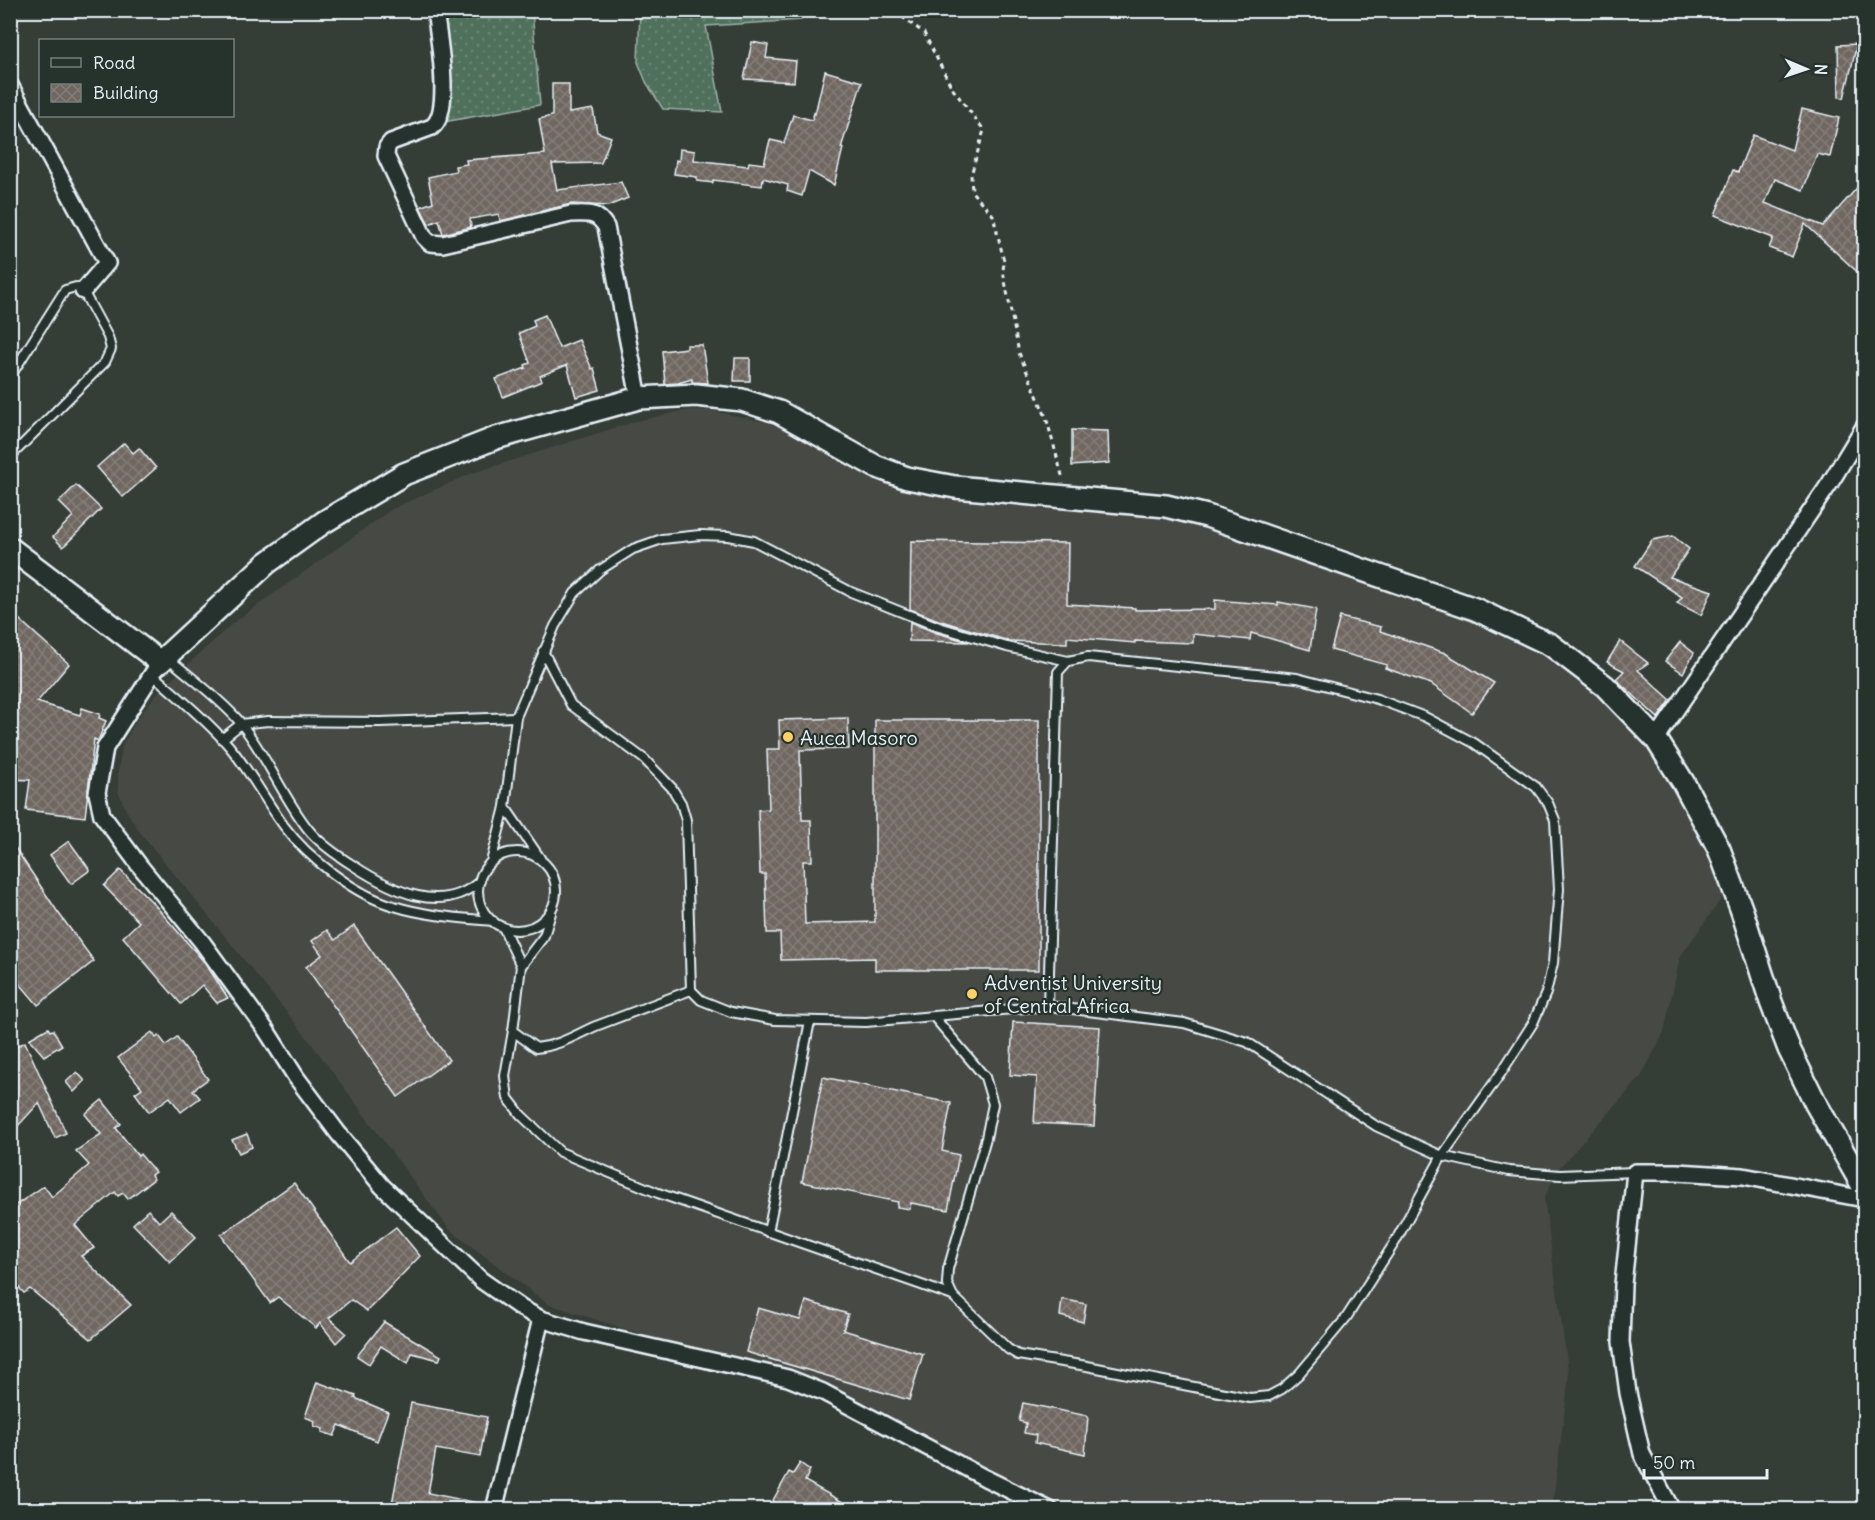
<svg xmlns="http://www.w3.org/2000/svg" width="1875" height="1520" font-family="Delius,sans-serif">
<defs>
<pattern id="grass-dots" width="8" height="8" patternUnits="userSpaceOnUse" patternTransform="scale(1.5)"><rect width="8" height="8" fill="#50715b"/><path d="M2 2h.1M6 6h.1" fill="none" stroke="#698673" stroke-width="1.8" stroke-linecap="round"/></pattern>
<pattern id="building-cross-hatch" width="8" height="8" patternUnits="userSpaceOnUse" patternTransform="scale(1.5)"><rect width="8" height="8" fill="#706761"/><path d="M0 0l8 8M0 8l8-8" fill="none" stroke="#847d78"/></pattern>
</defs>
<rect width="100%" height="100%" fill="#353d37"/>
<filter id="ink" filterUnits="userSpaceOnUse"><feTurbulence type="fractalNoise" baseFrequency=".0167" numOctaves="2"/><feDisplacementMap in="SourceGraphic" scale="12" xChannelSelector="R" yChannelSelector="G"/><feConvolveMatrix kernelMatrix="1 2 1 2 8 2 1 2 1" color-interpolation-filters="sRGB"/></filter>
<g filter="url(#ink)">
<path fill="#474a44" d="M688,410H708L765,422L805,436L887,482L949,497L1115,512L1185,523L1453,606L1584,670L1653,745L1733,882L1680,957L1664,1032L1641,1077L1559,1168L1544,1198L1569,1376L1552,1509H1083L1034,1496L861,1403L795,1374L659,1340L548,1304L449,1229L305,1035L140,832L126,810L118,791V770L123,744L138,718L159,691L233,623L392,509L470,474L636,421Z"/>
<g fill="url(#grass-dots)" stroke="#9cb1aa" stroke-width="1.5">
<path d="M640,10L801,11V20L706,26L722,112L663,109L646,82L638,62Z"/>
<path d="M435,11H532L540,105L437,123Z"/>
</g>
<g fill="url(#building-cross-hatch)" stroke="#e8f1f8" stroke-width="1.5">
<path d="M752,42L768,45L766,58L796,61L794,82L744,79Z"/>
<path d="M1857,44L1844,98L1839,97L1838,45Z"/>
<path d="M825,71L862,82L841,148H843L834,185L809,171L802,196L787,191L788,185L763,178L762,186L713,180V183L697,181V177L674,174L676,160L679,161L680,149L695,151L694,160L748,166L749,162L764,164L770,140L784,143L793,115L812,120L814,113L815,114Z"/>
<path d="M552,84H569V113L593,109L597,132L611,137L601,163L552,164L557,190L621,182L628,198L608,206L571,204L500,221L499,214L470,219L471,227L443,234L439,220L429,224L420,207L433,202L428,177L456,171L455,166L467,164L466,160L545,154L539,119L552,116Z"/>
<path d="M1802,109L1839,118L1830,157L1817,154L1803,190L1775,179L1765,203L1823,226L1864,180V278L1805,224L1792,257L1769,248L1773,238L1715,215L1733,170L1738,172L1753,135L1792,150Z"/>
<path d="M545,315L559,348L579,340L592,369L594,368L600,390L576,397L567,365L540,376L542,381L503,397L496,379L526,368L525,365L530,363L519,333L535,326L533,320Z"/>
<path d="M687,345H702L708,383L692,382V379L678,383L665,384L662,351L687,348Z"/>
<path d="M735,358H750V381H734Z"/>
<path d="M1072,430L1108,431L1109,463L1072,466Z"/>
<path d="M124,443L133,453L139,448L156,468L123,497L97,467Z"/>
<path d="M76,485L101,509L63,547L53,537L73,516L59,502Z"/>
<path d="M1673,536L1689,549L1670,577L1712,591L1701,615L1677,603L1682,597L1635,566L1652,540Z"/>
<path d="M911,541L1068,543L1067,604L1135,608V610L1215,609V600L1278,605V602L1316,609L1310,650L1251,633L1250,640L1193,634V643L1135,641V643L1067,637V643L1009,641L941,621L910,609Z"/>
<path d="M10,611L69,664L37,702L80,715L82,708L100,714L99,718L106,721L98,741L94,739L85,817L26,810L30,780L10,779Z"/>
<path d="M1340,617L1381,627L1380,631L1445,653L1494,683L1472,713L1431,684L1385,668L1387,665L1331,650Z"/>
<path d="M910,622L937,633L969,642L909,641Z"/>
<path d="M1620,641L1648,663L1638,670L1671,700L1658,718L1616,679L1624,671L1607,662Z"/>
<path d="M1680,642L1694,653L1683,673L1665,661Z"/>
<path d="M848,718L849,749L800,750L802,820H811L812,861H803L805,924L875,922V720H1039V970H875V958L781,960L780,933H767L765,874H760L758,810L769,809L767,749H780L779,720Z"/>
<path d="M10,840L57,911L94,961L38,1005L10,972Z"/>
<path d="M69,841L90,870L71,884L50,855Z"/>
<path d="M120,870L154,904L205,963L228,998L217,1003L202,985L181,1004L123,937L139,922L104,886Z"/>
<path d="M354,926L449,1060L398,1097L306,967L322,955L312,941L327,930L335,940Z"/>
<path d="M1013,1022L1100,1027L1094,1126L1034,1123L1037,1077L1010,1075Z"/>
<path d="M48,1028L50,1031L53,1030L62,1045L44,1056L29,1039Z"/>
<path d="M152,1032L156,1038L159,1036L166,1045L177,1037L208,1079L193,1090L200,1098L181,1112L170,1097L149,1112L135,1093L142,1088L118,1058Z"/>
<path d="M25,1042L66,1133L55,1138L39,1103L17,1127L10,1120V1108L18,1099L10,1084V1050Z"/>
<path d="M77,1072L85,1081L74,1092L66,1082Z"/>
<path d="M823,1077L951,1103L942,1151L959,1155L948,1210L911,1203L910,1209L897,1207L898,1202L802,1182Z"/>
<path d="M102,1100L121,1124L116,1128L138,1156L140,1154L155,1172L151,1175L154,1179L128,1199L123,1193L118,1196L115,1192L75,1225L94,1248L81,1256L131,1305L91,1339L30,1289L24,1293L10,1278V1209L44,1186L52,1197L89,1165L76,1151L101,1134L85,1114Z"/>
<path d="M247,1134L252,1147L239,1153L232,1140Z"/>
<path d="M294,1183L350,1262L396,1227L420,1256L367,1311L351,1300L329,1318L346,1333L336,1343L320,1323L316,1328L278,1297L270,1303L221,1235Z"/>
<path d="M148,1210L159,1222L171,1211L196,1237L170,1262L133,1224Z"/>
<path d="M1062,1299L1086,1304L1083,1322L1060,1316Z"/>
<path d="M806,1301L848,1314L843,1330L923,1354L909,1400L746,1352L758,1308L800,1320Z"/>
<path d="M384,1322L441,1356L439,1360L412,1353L408,1363L381,1346L369,1364L357,1356Z"/>
<path d="M317,1382L356,1396L355,1398L388,1412L377,1441L339,1425L334,1436L322,1432L323,1429L314,1426L315,1421L305,1417Z"/>
<path d="M411,1403L487,1417L480,1457L436,1449L428,1493L478,1503V1509H391Z"/>
<path d="M1023,1403L1088,1416L1085,1454L1035,1443L1036,1435L1024,1433L1026,1423L1019,1421Z"/>
<path d="M800,1463L810,1470L805,1481L855,1509H768L789,1472L793,1474Z"/>
</g>
<g fill="none" stroke-linecap="round" stroke-linejoin="round">
<g stroke="#e8f1f8" stroke-width="12">
<g id="lane">
<path d="M10,377L65,290L76,287L83,291L108,337L111,349L105,362L10,457"/>
<path d="M543,651L571,705L644,759L672,788L681,803L686,820L691,990L701,1000L731,1012L775,1020L866,1022L1048,1006L1184,1023L1247,1042L1376,1126L1442,1156L1509,1171L1560,1175L1635,1172"/>
<path d="M167,657C191,678 218,697 239,721C266,754 282,796 308,829C320,844 338,856 354,866C391,890 441,916 480,881"/>
<path d="M152,674C178,697 207,720 229,746C250,771 265,800 284,826C308,858 355,895 394,906C426,916 460,918 493,921"/>
<path d="M222,739L241,724L268,721L380,722L516,717"/>
<path d="M505,807L540,858"/>
<circle cx="517" cy="891" r="39"/>
<path d="M491,862L505,807L516,717L555,626L575,593L600,570L633,549L662,539L700,535L728,536L754,541L851,592L939,627L1007,647L1068,661"/>
<path d="M503,927L521,966L513,1031L536,1048C559,1046 575,1035 596,1026C628,1014 660,1002 691,990"/>
<path d="M521,966L544,936L551,913"/>
<path d="M934,1017L985,1077L993,1104L986,1138L948,1269L947,1283L953,1296L1008,1349L1018,1355L1087,1366L1250,1398L1269,1396L1282,1389L1299,1374L1346,1318L1395,1242L1442,1156L1501,1073L1533,1023L1546,993L1553,963L1559,889L1555,820L1548,803L1536,787L1474,743L1425,717L1377,699L1297,678L1088,657L1068,661L1058,672L1048,1006"/>
<path d="M513,1031L505,1076L508,1098L521,1115L560,1152L658,1193L953,1296"/>
<path d="M768,1232L810,1021"/>
</g>
</g>
<g stroke="#e8f1f8" stroke-width="20">
<g id="street">
<path d="M435,10C438,36 453,111 432,127L391,142L387,147L386,156L424,237L430,243L443,244L571,214C589,214 596,211 606,227L639,398"/>
<path d="M10,85L107,263L83,291"/>
<path d="M160,662L105,748L97,793L102,815L139,865L202,942L266,1030L296,1077L338,1133L382,1186L481,1280L521,1308L541,1319L584,1332L788,1378L823,1392L985,1478L1050,1510"/>
<path d="M1656,739L1830,483L1864,427"/>
<path d="M494,1510L541,1319"/>
<path d="M1672,1510L1642,1454L1628,1393L1621,1342L1623,1284L1635,1172H1677L1743,1176L1864,1199"/>
</g>
</g>
<g stroke="#e8f1f8" stroke-width="26">
<path id="secondary" d="M10,548L160,662L267,563L324,522L404,474L496,438L639,398L696,395L742,400L779,412L875,466L907,478L955,487L1166,506L1207,516L1475,609L1551,645L1605,686L1656,739L1683,782L1719,849L1742,911L1771,1002L1789,1049L1816,1104L1864,1188"/>
</g>
<path stroke="#e8f1f8" stroke-width="3" stroke-dasharray="4.5 4.5" stroke-linecap="butt" d="M897,10V13L924,33L952,88L984,130L971,175L972,192L993,215L1004,261L1003,271L1019,353L1046,417L1063,479"/>
<use href="#lane" stroke="#26332d" stroke-width="8"/>
<use href="#street" stroke="#26332d" stroke-width="15"/>
<use href="#secondary" stroke="#26332d" stroke-width="21"/>
</g>
</g>
<g fill="#ffd166" stroke="#26332d" stroke-width="2">
<circle cx="788" cy="737" r="6"/>
<circle cx="972" cy="994" r="6"/>
</g>
<g text-anchor="middle" dominant-baseline="central" stroke-width="4.5" stroke-linejoin="round" paint-order="stroke">
<g font-size="20" fill="#e8f1f8" stroke="#26332d" text-anchor="start">
<text x="800" y="737">Auca Masoro</text>
<text x="984" y="982">Adventist University<tspan x="984" dy="23">of Central Africa</tspan></text>
</g>
</g>
<rect width="1875" height="1520" fill="none" stroke="#26332d" stroke-width="36"/>
<rect x="18" y="18" width="1839" height="1484" fill="none" stroke="#e8f1f8" stroke-width="2" filter="url(#ink)"/>
<rect x="39" y="39" width="195" height="78" fill="#26332d" stroke="#747f7e" stroke-width="1.5"/>
<rect x="51" y="58" width="30" height="9" fill="#26332d" stroke="#747f7e" stroke-width="1.5"/>
<text x="93" y="69" font-size="18" fill="#e8f1f8">Road</text>
<rect x="51" y="84" width="30" height="18" fill="url(#building-cross-hatch)" stroke="#747f7e" stroke-width="1.5"/>
<text x="93" y="99" font-size="18" fill="#e8f1f8">Building</text>
<g transform="translate(1806 69) rotate(92)" stroke="#26332d" stroke-width="4.5" paint-order="stroke">
<path d="M0-4.5L10 22L0 15L-10 22Z" fill="#e8f1f8"/>
<text y="-9" font-size="16" font-weight="bold" text-anchor="middle" fill="#e8f1f8">N</text>
</g>
<path d="M1644 1469v9h123v-9" fill="none" stroke="#e8f1f8" stroke-width="3"/>
<text x="1653" y="1469" font-size="18" fill="#e8f1f8" stroke="#26332d" stroke-width="4.5" paint-order="stroke">50 m</text>
</svg>
